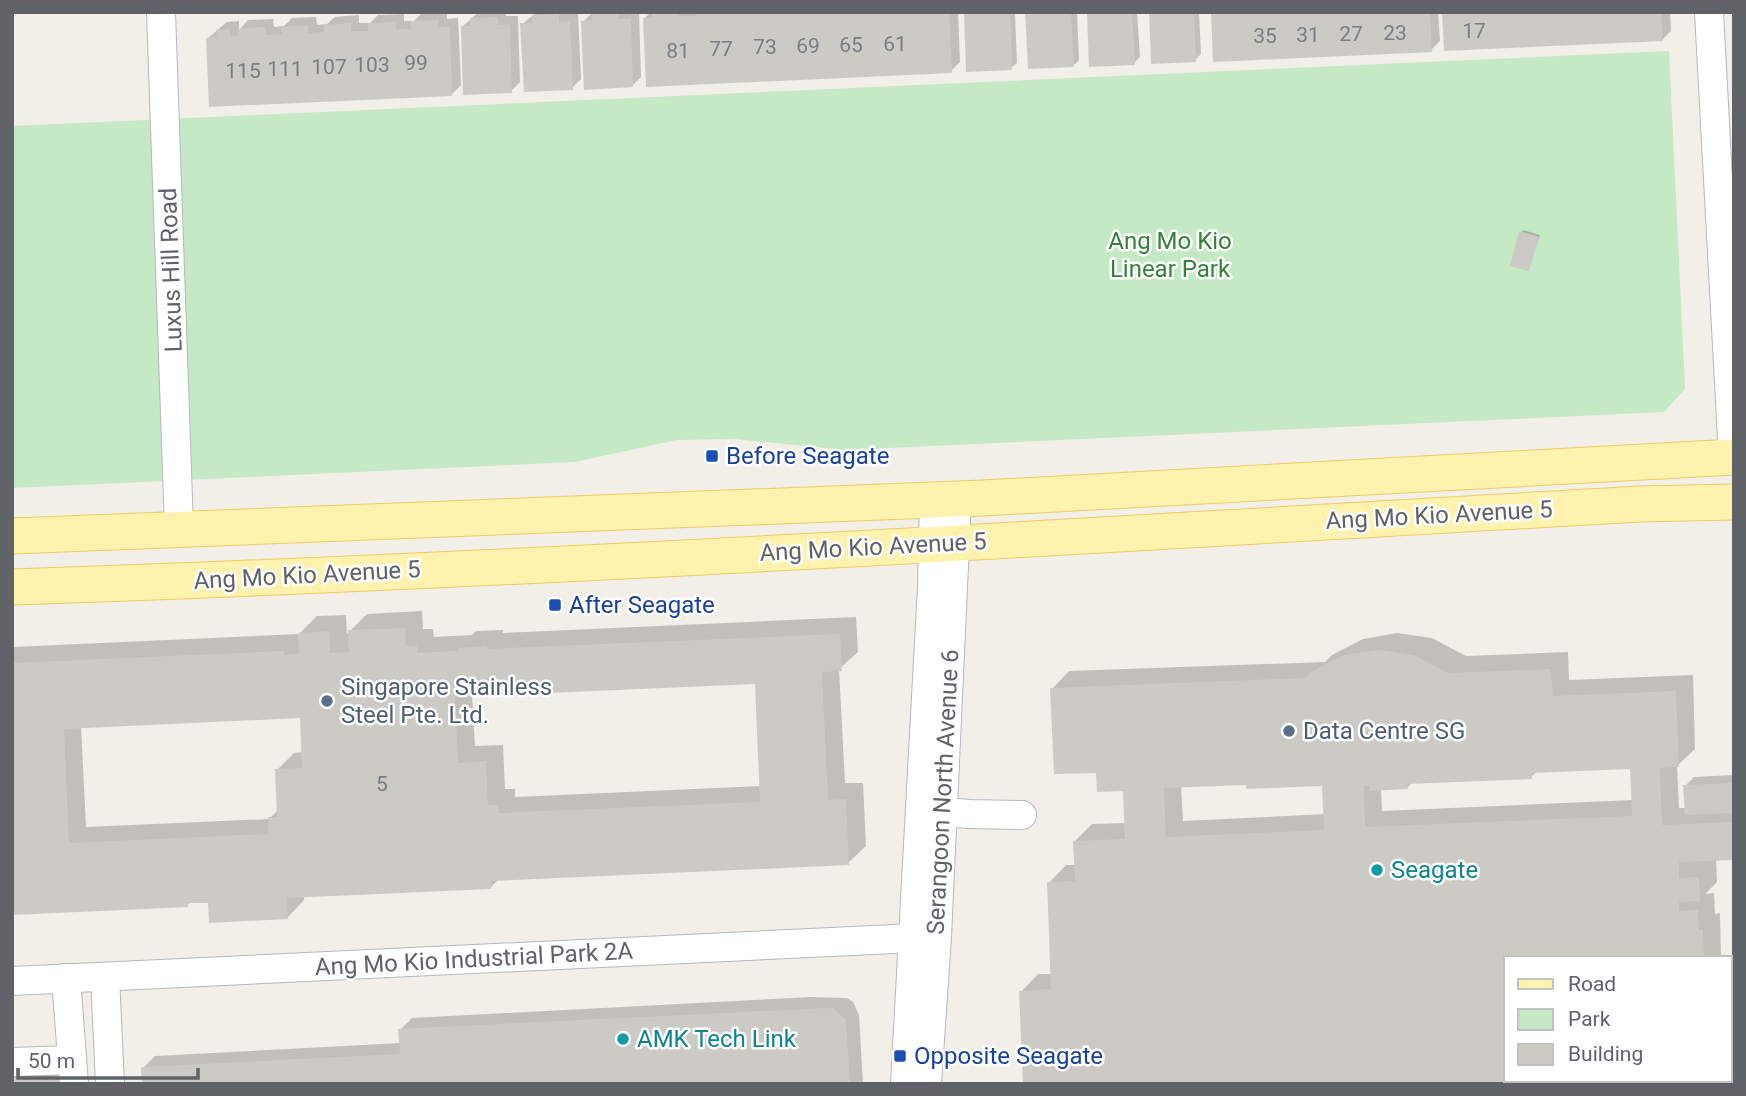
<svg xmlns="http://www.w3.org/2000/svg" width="1746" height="1096" font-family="Roboto,sans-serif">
<rect width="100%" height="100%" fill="#f1efe8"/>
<path fill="#c5e8c5" d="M1669,51L1685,389L1664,412L845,450L735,439L676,440L575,462L12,488V126Z"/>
<g fill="#0003" fill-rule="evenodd">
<path d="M447,12V19L458,18L461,85L452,94L208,38L227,22L239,21V30L248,20L273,19L274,27L284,26L292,18L316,17L317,25L327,24L335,17L359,15V23H370L378,15L404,14V21H414L422,13Z"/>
<path d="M479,12H506V16H518L520,82L511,91L462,27Z"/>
<path d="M537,12L578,13L581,79L572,88L522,24Z"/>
<path d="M639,12L641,77L632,86L583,22L592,13Z"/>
<path d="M651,12H958L960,62L951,71L645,18Z"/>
<path d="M966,12H1015L1017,63L1011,68Z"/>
<path d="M1027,12H1077L1079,60L1073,66Z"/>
<path d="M1089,12H1137L1140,57L1134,63Z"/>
<path d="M1151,12H1199L1201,54L1195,60Z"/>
<path d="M1212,12H1438L1440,41L1431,50Z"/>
<path d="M1444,12H1670L1671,31L1662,40Z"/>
<path d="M1523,230L1540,235L1528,269L1521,232Z"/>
<path d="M422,611L423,629H433L434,637L472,635L476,631L503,630V633L856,617L858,652L839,669L845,783H863L866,846L848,863L500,878L491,887L304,895V900L287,918L209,901L191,902L187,905L12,913L13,647L299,634L317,616L346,615L347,634L367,614ZM757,682L761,786L515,797V789H505L503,745L475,746L472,695ZM301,716L303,752L294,753L277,770L279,809L269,819L86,827L81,726Z"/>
<path d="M1397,633L1432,638L1466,656L1568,652L1569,680L1693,675L1695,749L1677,766L1679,808H1686L1685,786L1694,777L1734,775V858L1716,859L1717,882L1705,894L1714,893L1715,914L1720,913L1721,958H1506V1080H1720L1716,1084H1024L1021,992L1038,974H1052L1049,883L1066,865H1076L1075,841L1092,824L1126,823L1125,789L1098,771L1052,689L1069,671L1325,662L1332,655L1363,639ZM1632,768L1633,800L1382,811L1381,789L1407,788L1413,782L1531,777L1537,771ZM1248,783L1324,784L1326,814L1183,821L1181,786Z"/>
<path d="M811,997L847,998L853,1002L859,1015L863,1084H143V1068L155,1056L401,1043L400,1030L412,1018Z"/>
</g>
<g fill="#cccac5" fill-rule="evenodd">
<path d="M619,12V19H631L633,87L584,90L581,21L592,20V13Z"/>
<path d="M652,12H679V16H696V12H723V15L739,12H949L952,73L646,87L643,18H652Z"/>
<path d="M964,12H1010L1012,70L966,72Z"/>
<path d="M1025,12H1071L1074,67L1028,69Z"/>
<path d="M1087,12H1132L1135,65L1089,67Z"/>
<path d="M1149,12H1194L1196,62L1151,64Z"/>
<path d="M1211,12H1430L1432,52L1213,62Z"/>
<path d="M1442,12H1661L1663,41L1444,51Z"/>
<path d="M559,14V22L570,21L573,90L524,92L520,23H532V15Z"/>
<path d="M498,17V25L510,24L512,93L463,95L461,26H470V18Z"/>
<path d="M439,20V27H450L452,96L209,107L206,38L217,37L216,30L230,29L231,37L238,36V29L265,27V35L282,34L281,27L308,25V33L324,32V25L351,23V31H368V23L395,22L396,29H411V21Z"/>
<path d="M1519,231L1539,237L1529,271L1510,266Z"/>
<path d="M405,628L406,646H417V653L457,651V648L487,646V649L840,634L842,671L822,672L828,800L846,799L849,865L491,881V889L287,898L288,919L209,923L208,903H188V907L12,915V663L284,651V655L299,654L298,633L329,631L330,653L349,652L348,630ZM755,684L760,802L499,813L498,805H488L486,761L458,763L455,697ZM300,718L302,768L275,769L277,817H268L269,834L69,843L64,729Z"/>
<path d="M1379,650L1414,655L1448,673L1551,669L1553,696L1676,691L1679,767L1660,768L1662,825L1734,822V860L1679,862V878L1699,877L1700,901L1679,902V911L1698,910L1699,930H1703L1704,958H1506V1080H1709V1084H1023L1019,991L1051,989L1047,882L1075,881L1073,841L1125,839L1123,791L1097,792L1096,773L1054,774L1050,688L1306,678L1313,671L1344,655ZM1630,769L1632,816L1365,827L1364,786H1369V791L1408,789L1407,784L1532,779V773ZM1246,785V789L1322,786L1324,830L1166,837L1164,788Z"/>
<path d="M1734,783V813L1685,815L1683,785Z"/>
<path d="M826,1008L834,1009L846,1020L850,1084H142L141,1067L400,1054L398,1029Z"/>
<path d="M61,1071L62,1084H12V1073Z"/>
</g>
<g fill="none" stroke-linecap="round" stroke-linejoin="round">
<g stroke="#b5b8bc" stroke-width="30">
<g id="minor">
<path d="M161,12L179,528"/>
<path d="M1709,12L1733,457"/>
<path d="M922,810L969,814L1022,815"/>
<path d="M105,977L110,1084"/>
<path d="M66,978L74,1084"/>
<path d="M12,981L937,937"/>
<path d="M12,1062L72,1060"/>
<path d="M905,1084L932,587L934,500"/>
<path d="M927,1084L937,937L957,500"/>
</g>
</g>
<g stroke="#f2c960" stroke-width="37">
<g id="major">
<path d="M12,536L983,498L1734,457"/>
<path d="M12,587C555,569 1097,535 1639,504L1734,502"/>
</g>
</g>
<use href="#minor" stroke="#fff" stroke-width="28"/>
<use href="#major" stroke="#fff2af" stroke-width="35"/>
</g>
<g fill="#1a4fb4" stroke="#fff" stroke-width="2.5">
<rect x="705" y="449" width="14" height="14" rx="3.5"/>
<rect x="548" y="598" width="14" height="14" rx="3.5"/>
<rect x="893" y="1049" width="14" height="14" rx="3.5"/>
</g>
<g fill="#5c6f8a" stroke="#fff" stroke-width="2.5">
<circle cx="327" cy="701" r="7"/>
<circle cx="1289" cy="731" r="7"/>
</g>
<g fill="#0f9aa8" stroke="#fff" stroke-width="2.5">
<circle cx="1377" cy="870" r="7"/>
<circle cx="623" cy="1039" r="7"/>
</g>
<g text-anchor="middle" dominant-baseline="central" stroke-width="5" stroke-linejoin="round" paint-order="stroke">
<g font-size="21" fill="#7a7d7f">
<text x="1474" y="31">17</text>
<text x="1395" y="33">23</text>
<text x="1351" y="34">27</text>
<text x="1308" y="35">31</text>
<text x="1265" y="36">35</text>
<text x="895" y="44">61</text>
<text x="851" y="45">65</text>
<text x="808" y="46">69</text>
<text x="765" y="47">73</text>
<text x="721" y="49">77</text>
<text x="678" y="51">81</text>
<text x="416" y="63">99</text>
<text x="372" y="65">103</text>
<text x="329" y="67">107</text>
<text x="285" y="69">111</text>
<text x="243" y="71">115</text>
<text x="382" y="784">5</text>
</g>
<g font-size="24" fill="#348238" stroke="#fff">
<text x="1170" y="241">Ang Mo Kio<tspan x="1170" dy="28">Linear Park</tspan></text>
</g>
<g font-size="24" fill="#5f6368" stroke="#fff">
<text transform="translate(171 270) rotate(-92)">Luxus Hill Road</text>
<text transform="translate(1439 515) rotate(-3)">Ang Mo Kio Avenue 5</text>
<text transform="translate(873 547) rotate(-3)">Ang Mo Kio Avenue 5</text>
<text transform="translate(307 575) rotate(-3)">Ang Mo Kio Avenue 5</text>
<text transform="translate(943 792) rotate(-87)">Serangoon North Avenue 6</text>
<text transform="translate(474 959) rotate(-3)">Ang Mo Kio Industrial Park 2A</text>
</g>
<g font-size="24" fill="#164399" stroke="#fff" text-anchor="start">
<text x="726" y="456">Before Seagate</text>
<text x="569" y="605">After Seagate</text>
<text x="914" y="1056">Opposite Seagate</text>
</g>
<g font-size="24" fill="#4e5e75" stroke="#fff" text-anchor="start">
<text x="341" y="687">Singapore Stainless<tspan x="341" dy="28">Steel Pte. Ltd.</tspan></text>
<text x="1303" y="731">Data Centre SG</text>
</g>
<g font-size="24" fill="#0d838f" stroke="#fff" text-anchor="start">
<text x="1391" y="870">Seagate</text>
<text x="637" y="1039">AMK Tech Link</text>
</g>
</g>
<rect width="1746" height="1096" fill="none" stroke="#5f6368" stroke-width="28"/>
<rect x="1504" y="956" width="228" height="126" fill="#ffffff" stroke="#bfc1c3" stroke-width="2"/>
<rect x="1518" y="979" width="35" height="10" fill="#fff2af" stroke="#bfc1c3" stroke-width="2"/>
<text x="1568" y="991" font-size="21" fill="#5f6368">Road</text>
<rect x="1518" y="1009" width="35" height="21" fill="#c5e8c5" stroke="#bfc1c3" stroke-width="2"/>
<text x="1568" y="1026" font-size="21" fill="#5f6368">Park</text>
<rect x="1518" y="1044" width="35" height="21" fill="#cccac5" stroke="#bfc1c3" stroke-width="2"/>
<text x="1568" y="1061" font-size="21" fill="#5f6368">Building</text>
<path d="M18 1068v10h180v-10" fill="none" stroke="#5f6368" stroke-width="3.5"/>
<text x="28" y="1068" font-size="21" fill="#5f6368" stroke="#ffffff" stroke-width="5" paint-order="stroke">50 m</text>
</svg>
